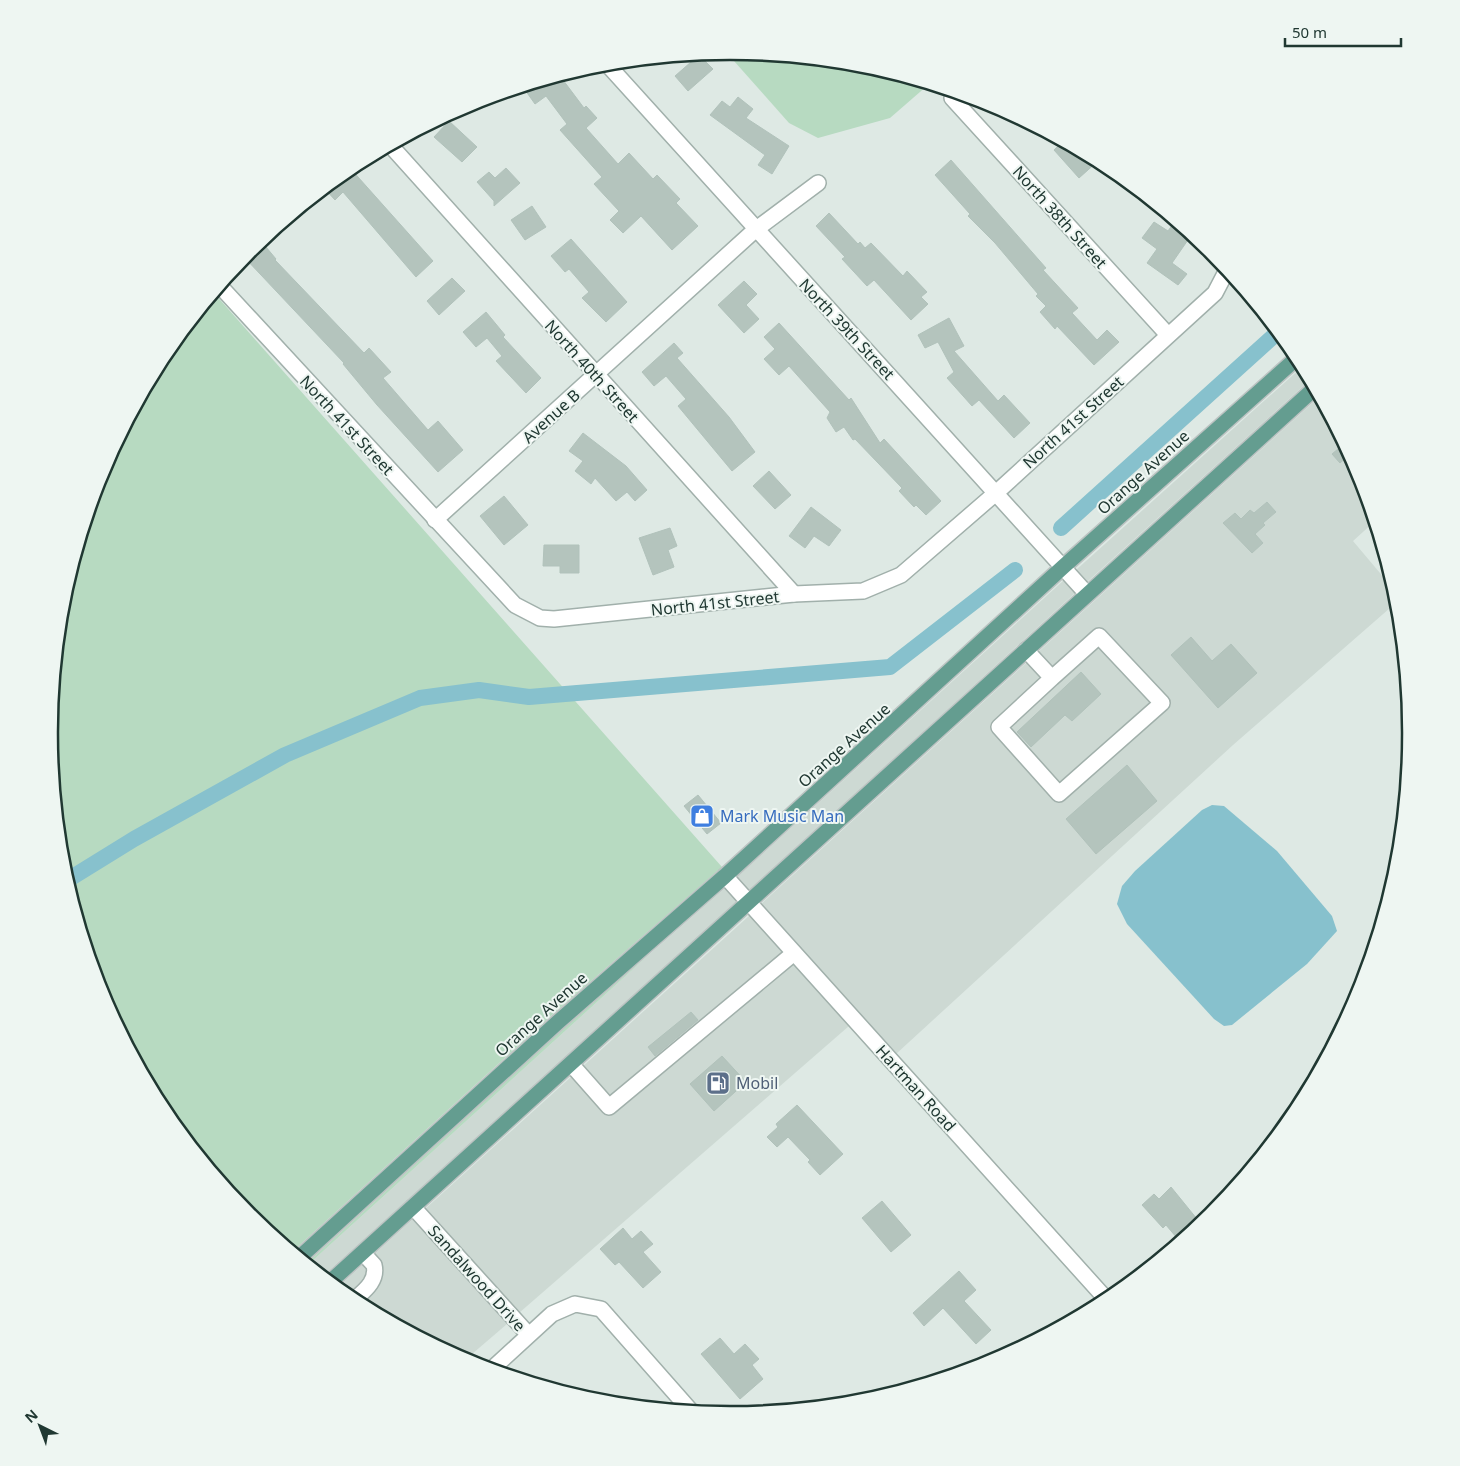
<svg xmlns="http://www.w3.org/2000/svg" width="1460" height="1466" font-family="'Noto Sans',sans-serif">
<rect width="100%" height="100%" fill="#dee9e4"/>
<g fill="#cdd9d3">
<path d="M1303,366L1310,380L1087,582L1076,570Z"/>
<path d="M1319,397L1359,473L1374,522L1353,541L1396,592L1398,601L1233,745L896,1054L761,904Z"/>
<path d="M1064,580L1075,593L749,891L737,877Z"/>
<path d="M725,888L738,902L431,1179L323,1276L309,1264L652,952Z"/>
<path d="M750,915L849,1026L519,1313L425,1209Z"/>
<path d="M413,1219L507,1324L465,1360L351,1299L337,1288Z"/>
</g>
<g fill="#b7dac1">
<path d="M726,52L863,65L928,85L890,118L818,138L789,123Z"/>
<path d="M214,293L722,867L552,1015L293,1251L248,1215L163,1111L101,993L62,866L49,733L62,600L101,472L164,354Z"/>
<path d="M652,952L309,1264L307,1263L564,1028Z"/>
</g>
<path fill="#87c1cd" d="M1212,805L1224,806L1277,851L1332,916L1337,931L1307,964L1232,1025L1224,1026L1214,1019L1127,924L1117,904L1122,886L1135,871L1202,810Z"/>
<g fill="none" stroke-linecap="round" stroke-linejoin="round">
<g stroke="#87c1cd" stroke-width="16">
<path d="M1061,528L1278,332"/>
<path d="M66,881L134,839L285,755L420,698L479,690L529,697L890,667L1015,570"/>
</g>
</g>
<g fill="#b4c4bd" stroke="#b1c2bb">
<path d="M699,55L713,69L688,91L675,76Z"/>
<path d="M554,78L559,84L563,80L584,108L586,106L597,118L586,128L618,164L629,153L653,179L657,175L680,199L676,203L698,226L672,250L641,216L623,233L610,220L619,211L594,184L602,177L560,130L567,124L546,96L535,104L523,87Z"/>
<path d="M738,97L753,109L746,118L789,146L772,174L758,165L765,155L710,115L722,101L730,107Z"/>
<path d="M449,121L477,147L462,162L434,137Z"/>
<path d="M1062,142L1096,160L1098,161L1079,178L1054,150Z"/>
<path d="M951,160L1046,268L1043,270L1078,308L1072,313L1097,340L1107,330L1119,342L1094,365L1057,326L1055,329L1040,312L1046,306L1036,296L1038,294L995,243L968,216L970,214L935,175Z"/>
<path d="M350,168L433,261L416,277L343,192L335,200L325,189Z"/>
<path d="M506,168L520,183L494,206V201L477,182L489,172L495,178Z"/>
<path d="M532,206L546,227L525,240L511,220Z"/>
<path d="M829,213L858,244L860,242L865,248L871,243L903,276L907,271L927,292L921,297L928,304L911,320L874,280L867,286L842,259L845,257L816,226Z"/>
<path d="M1154,222L1168,231L1173,224L1190,237L1172,263L1187,274L1178,285L1147,263L1157,249L1142,238Z"/>
<path d="M571,239L627,302L606,322L582,298L589,292L569,269L565,272L551,256Z"/>
<path d="M261,241L276,259L275,260L364,353L369,348L391,372L383,378L428,430L438,421L463,450L438,472L377,405L343,364L344,363L244,257Z"/>
<path d="M452,278L465,291L439,315L427,301Z"/>
<path d="M744,281L757,294L746,305L759,319L744,333L718,305Z"/>
<path d="M486,312L505,335L503,337L541,378L526,393L496,361L502,356L487,338L476,347L463,332Z"/>
<path d="M949,318L964,346L954,351L998,401L1004,395L1030,423L1014,438L979,400L972,406L947,378L954,372L938,342L925,348L918,335Z"/>
<path d="M779,323L849,400L851,398L880,443L884,439L941,501L926,515L916,505L914,507L899,491L902,488L855,439L853,440L844,427L836,432L827,418L830,412L789,366L779,375L764,359L775,349L764,337Z"/>
<path d="M674,343L683,353L677,358L729,417L755,452L732,471L678,406L686,399L666,376L654,386L642,372Z"/>
<path d="M583,433L626,466L647,490L635,501L627,492L616,501L595,478L591,484L575,471L583,461L569,451Z"/>
<path d="M1344,444L1350,454L1340,463L1332,454Z"/>
<path d="M769,471L791,495L775,509L753,486Z"/>
<path d="M504,496L528,525L504,545L480,516Z"/>
<path d="M1267,502L1276,512L1263,523L1265,525L1255,534L1263,543L1252,553L1223,523L1235,513L1241,519L1250,510L1254,513Z"/>
<path d="M811,507L841,530L829,546L814,536L805,548L789,536Z"/>
<path d="M670,528L677,546L668,550L674,567L653,575L639,538Z"/>
<path d="M544,545H579V573H560V566H543Z"/>
<path d="M1191,637L1212,661L1231,644L1257,673L1218,708L1171,655Z"/>
<path d="M1081,672L1101,694L1072,721L1065,715L1031,747L1017,732Z"/>
<path d="M1127,765L1157,801L1096,854L1066,819Z"/>
<path d="M698,795L721,823L707,834L684,806Z"/>
<path d="M691,1012L698,1020L655,1056L648,1047Z"/>
<path d="M722,1056L746,1082L714,1111L690,1084Z"/>
<path d="M797,1105L843,1154L820,1175L808,1162L810,1160L788,1137L777,1147L767,1137L778,1127L776,1124Z"/>
<path d="M1171,1187L1197,1219L1177,1238L1166,1225L1163,1228L1142,1205L1154,1194L1159,1199Z"/>
<path d="M882,1201L911,1235L891,1252L862,1218Z"/>
<path d="M623,1228L632,1239L641,1231L653,1244L643,1252L661,1272L643,1288L619,1262L615,1265L600,1249Z"/>
<path d="M959,1271L976,1290L964,1301L991,1330L976,1344L943,1308L924,1326L913,1313Z"/>
<path d="M720,1338L734,1354L745,1344L759,1359L752,1365L763,1379L740,1399L701,1354Z"/>
</g>
<g fill="none" stroke-linecap="round" stroke-linejoin="round">
<g stroke="#a1b0ab" stroke-width="18">
<g id="minor">
<path d="M607,64L1087,594"/>
<path d="M952,98L1168,335"/>
<path d="M391,146L794,594"/>
<path d="M220,286L515,605L540,618L554,619L794,594L863,591L901,575L997,492L1215,293L1227,270"/>
<path d="M435,520L755,230L818,183"/>
<path d="M1026,650L1052,678L1099,636L1162,703L1059,794L999,727L1052,678"/>
<path d="M725,876L1107,1300"/>
<path d="M571,1064L609,1107L794,953"/>
<path d="M413,1207L528,1334"/>
<path d="M354,1300C364,1291 378,1281 374,1265L363,1253"/>
<path d="M492,1369L552,1314L575,1304L601,1309L690,1410"/>
</g>
</g>
<g stroke="#bcc3c2" stroke-width="18">
<g id="major">
<path d="M300,1257L558,1022L725,876L1063,567L1298,357"/>
<path d="M330,1282L1315,388"/>
</g>
</g>
<use href="#minor" stroke="#fff" stroke-width="15"/>
<use href="#major" stroke="#649d90" stroke-width="15"/>
</g>
<defs>
<g id="shop-square" transform="scale(1.25)"><rect x="-9" y="-9" width="18" height="18" rx="4" fill="#3f7fe0" stroke="#eef6f2"/><path d="M-5-2.5h2.3a2.7 3.5 0 0 1 5.4 0H5L5.5 6h-11ZM-1.5-2.5h3a1.5 2.3 0 0 0-3 0Z" fill="#fff"/></g>
<g id="fuel-square" transform="scale(1.25)"><rect x="-9" y="-9" width="18" height="18" rx="4" fill="#5c6f8a" stroke="#eef6f2"/><path d="M-5.5-6h7V0h2V4h1.3V-2.5L3-4.5l.8-.8L6-3V5H2.5V1h-1V6h-7ZM-4.2-4.7v3.2H.2V-4.7Z" fill="#fff"/></g>
</defs>
<g fill-rule="evenodd">
<use href="#shop-square" x="702" y="816"/>
<use href="#fuel-square" x="718" y="1083"/>
</g>
<g text-anchor="middle" dominant-baseline="central" stroke-width="4" stroke-linejoin="round" paint-order="stroke">
<g font-size="16" fill="#203832" stroke="#eef6f2">
<text transform="translate(1060 217) rotate(48)">North 38th Street</text>
<text transform="translate(847 329) rotate(47)">North 39th Street</text>
<text transform="translate(592 371) rotate(48)">North 40th Street</text>
<text transform="translate(551 416) rotate(-42)">Avenue B</text>
<text transform="translate(1073 422) rotate(-42)">North 41st Street</text>
<text transform="translate(347 425) rotate(47)">North 41st Street</text>
<text transform="translate(1143 472) rotate(-42)">Orange Avenue</text>
<text transform="translate(715 603) rotate(-6)">North 41st Street</text>
<text transform="translate(844 745) rotate(-42)">Orange Avenue</text>
<text transform="translate(541 1014) rotate(-42)">Orange Avenue</text>
<text transform="translate(916 1088) rotate(48)">Hartman Road</text>
<text transform="translate(477 1278) rotate(48)">Sandalwood Drive</text>
</g>
<g font-size="16" fill="#366cbe" stroke="#eef6f2" text-anchor="start">
<text x="720" y="816">Mark Music Man</text>
</g>
<g font-size="16" fill="#4e5e75" stroke="#eef6f2" text-anchor="start">
<text x="736" y="1083">Mobil</text>
</g>
</g>
<path d="M0 0H1460V1466H0ZM730 60H730A672 672 0 0 1 1402 732V734A672 672 0 0 1 730 1406H730A672 672 0 0 1 58 734V732A672 672 0 0 1 730 60Z" fill="#eef6f2" fill-rule="evenodd"/>
<path fill="none" stroke="#203832" stroke-width="2.5" d="M730 60H730A672 672 0 0 1 1402 732V734A672 672 0 0 1 730 1406H730A672 672 0 0 1 58 734V732A672 672 0 0 1 730 60Z"/>
<g transform="translate(40 1426) rotate(318)" stroke="#eef6f2" stroke-width="4" paint-order="stroke">
<path d="M0-4L9 19L0 12L-9 19Z" fill="#203832"/>
<text y="-8" font-size="14" font-weight="bold" text-anchor="middle" fill="#203832">N</text>
</g>
<path d="M1285 38v8h116v-8" fill="none" stroke="#203832" stroke-width="2.5"/>
<text x="1292" y="38" font-size="15" fill="#203832" stroke="#eef6f2" stroke-width="4" paint-order="stroke">50 m</text>
</svg>
